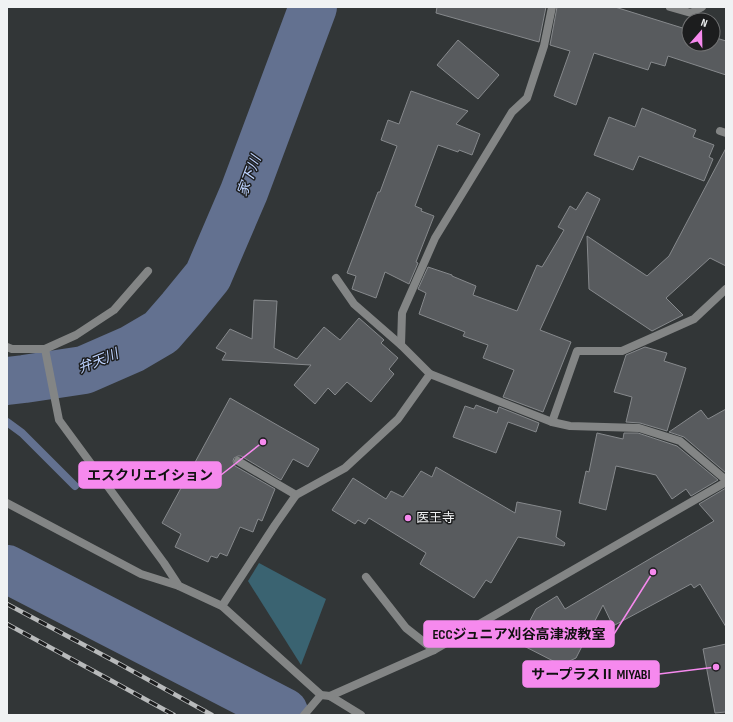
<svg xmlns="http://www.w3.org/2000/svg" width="733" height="722" font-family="'Sofia Sans Condensed','Noto Sans JP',sans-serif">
<rect width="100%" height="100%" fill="#323637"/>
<path fill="#3a6371" d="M259,563L326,599L301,665L248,581Z"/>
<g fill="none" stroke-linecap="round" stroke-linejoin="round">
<path stroke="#637190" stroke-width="8" d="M7,422L22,433L75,486"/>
<g stroke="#637190" stroke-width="48">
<path d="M7,381L24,379L84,370L132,349L161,332L181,309L208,276L244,192L313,7"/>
<path d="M7,569L284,712"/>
</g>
</g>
<g fill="#585b5e" stroke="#86898c">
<path d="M437,7H546L539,42L436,13Z"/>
<path d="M557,7H615L689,30V44H713V37L726,41V75L668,56L665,66L651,62L648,70L594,53L576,105L554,96L570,51L550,45Z"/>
<path d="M458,40L499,75L478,99L437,65Z"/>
<path d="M411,91L468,111L456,124L480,134L472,155L459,150L458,152L438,145L415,206L422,209L421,211L434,216L416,262L418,263L409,284L385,272L376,298L352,289L356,276L347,273L378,192H380L397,146L381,140L388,120L399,124Z"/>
<path d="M642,108L696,130L693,137L714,145L709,157L713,159L704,181L639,156L633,170L594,155L609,117L635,127Z"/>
<path d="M726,148V266L710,258L666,298L683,315L652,331L589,289L587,236L647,276L669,256Z"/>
<path d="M587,192L600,199L540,330L571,342L543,412L503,397L514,370L483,358L488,345L463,336L465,332L419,314L426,293L418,289L428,267L452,275V276L476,286L473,295L517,311L537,265L542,267L564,230L558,227L570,206L576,210Z"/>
<path d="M254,300L277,301L274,348L297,359L324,327L340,340L359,318L384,340L381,343L398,358L389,369L394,374L371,402L347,382L335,395L328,388L315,404L294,385L311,365L222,360L226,353L216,348L230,329L252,339Z"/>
<path d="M645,347L667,353L664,361L686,368L667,431L640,423L626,422L632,397L614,392L626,355Z"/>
<path d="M230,398L319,449L308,467L293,459L281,480L241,456H238L234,458L233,461L235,466L275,489L262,521L258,519L253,532L240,527L227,556L220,553L217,558L211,556L208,562L175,547L181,534L162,523Z"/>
<path d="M476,405L497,413L499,407L539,423L536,432L508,422L496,453L453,437L465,406L474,409Z"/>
<path d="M726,409V473L684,437L669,432L701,410L708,419Z"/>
<path d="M597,433L623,439L624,433H638L677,446L718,480L691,496L686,489L672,499L656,475L616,466L606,510L579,503L586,471L589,472Z"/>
<path d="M436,467L515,513L517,502L561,511L556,537L565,543L564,546L518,537L491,583L486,580L474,598L420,564L426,553L369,518L365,524L358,520L355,524L332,510L353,478L386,499L391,491L403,497L421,471L432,477Z"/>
<path d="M726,488V627L700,584L694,588L691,584L613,626L603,605L576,658L561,665L518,643L536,609L557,596L565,609L714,521L699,504Z"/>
<path d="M726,644V712L715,713L703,649Z"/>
</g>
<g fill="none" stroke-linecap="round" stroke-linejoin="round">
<g stroke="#838585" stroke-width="8">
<path d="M670,7L691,13L702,7"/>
<path d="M336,278L354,304L401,345"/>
</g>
<g stroke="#838585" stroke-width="8">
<path d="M552,7L544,46L527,98L512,112L435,238L402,313L401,345L430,374L552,422L570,426L639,428L680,441L726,480"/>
<path d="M720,131L726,133"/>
<path d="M7,347L12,349H45L76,335L114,310L148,271"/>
<path d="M45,349L59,420L164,563L179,586L222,606L321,695L330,696L361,715"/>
<path d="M552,422L577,351H622L694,319L726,289"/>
<path d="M238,461L296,495"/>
<path d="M7,503L141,574L179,586"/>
<path d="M366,577L406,628L434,650"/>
<path d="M222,606L275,525L296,495L345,468L398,419L430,374"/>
<path d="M330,696L434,650L726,482"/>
<path d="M304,715L321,695"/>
</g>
<g stroke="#b8babb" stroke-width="4.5">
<g id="rail">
<path d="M7,604L116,662L212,715"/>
<path d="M7,624L112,681L174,715"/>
</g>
</g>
<use href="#rail" stroke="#1c1d1e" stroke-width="3" stroke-dasharray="9" stroke-linecap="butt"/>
</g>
<circle fill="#f689ee" stroke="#1c1d1e" stroke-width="1.5" cx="408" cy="518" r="4"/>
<g text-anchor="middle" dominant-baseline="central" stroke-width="3" stroke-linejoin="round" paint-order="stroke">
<g font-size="13" fill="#f0f2f3" stroke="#1c1d1e" text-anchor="start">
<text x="416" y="518">医王寺</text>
</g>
<g font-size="14" font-style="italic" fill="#bdd2fe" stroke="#1c1d1e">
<text transform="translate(249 176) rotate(-69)">家下川</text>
<text transform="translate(98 361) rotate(-22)">弁天川</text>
</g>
</g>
<path fill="none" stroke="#f689ee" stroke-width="1.5" d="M263 442L221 475M653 572L614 634M716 667L659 674"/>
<g fill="#f689ee" stroke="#1c1d1e" stroke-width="1.5">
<circle cx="263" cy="442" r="4"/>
<circle cx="653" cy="572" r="4"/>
<circle cx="716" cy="667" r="4"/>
</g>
<g fill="#f689ee" stroke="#f689ee" stroke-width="1.5">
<rect x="79" y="462" width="142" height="26" rx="4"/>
<rect x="424" y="621" width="190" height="26" rx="4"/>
<rect x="523" y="661" width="136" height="26" rx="4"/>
</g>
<g font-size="14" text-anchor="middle" font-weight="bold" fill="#111">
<text x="150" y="480">エスクリエイション</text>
<text x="519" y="639">ECCジュニア刈谷高津波教室</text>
<text x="591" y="679">サープラスⅡ MIYABI</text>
</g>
<rect width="733" height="722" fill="none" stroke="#f0f2f3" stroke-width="16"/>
<g transform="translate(701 32) rotate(20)"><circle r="19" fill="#1c1d1e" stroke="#717273"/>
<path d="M0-3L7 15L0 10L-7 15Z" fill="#f689ee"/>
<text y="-6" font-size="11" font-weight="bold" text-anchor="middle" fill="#f0f2f3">N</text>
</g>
</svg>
